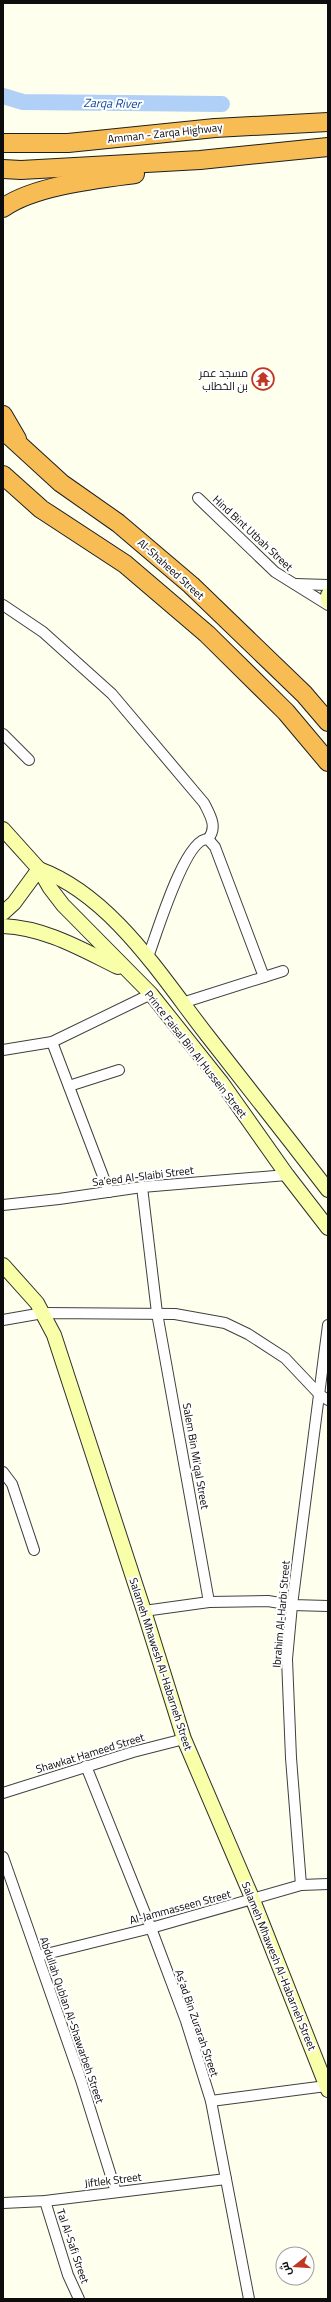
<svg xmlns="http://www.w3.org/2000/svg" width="331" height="2302" font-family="Georgia,Cairo,serif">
<rect width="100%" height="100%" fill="#ffe"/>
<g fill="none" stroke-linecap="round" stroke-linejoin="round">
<path stroke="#b1d0f7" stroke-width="16" d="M3,96L23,102L222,104"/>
<g stroke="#404040" stroke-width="12">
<g id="street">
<path d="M198,498L275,572L328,605"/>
<path d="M295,584L328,585"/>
<path d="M3,605L43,632L112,694L204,803C210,815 218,827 208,839"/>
<path d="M3,734L29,760"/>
<path d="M148,957C156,936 185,837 208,839L215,847L264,977"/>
<path d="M182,1003L283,971"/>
<path d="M52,1042L109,1192"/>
<path d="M3,1050L52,1042L151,994"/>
<path d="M69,1086L119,1070"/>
<path d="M142,1187L157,1313L209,1602"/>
<path d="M3,1205L59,1199L142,1187L287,1175"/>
<path d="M3,1320L43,1313L175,1314L225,1323L248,1334L285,1358L320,1395L328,1400"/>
<path d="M3,1472L12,1484L34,1550"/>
<path d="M144,1611L209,1602L268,1601L292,1605L328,1606"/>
<path d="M86,1766L151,1928L186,2021L211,2101L249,2299"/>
<path d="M3,1793L133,1752L184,1739"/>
<path d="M3,1857L81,2080L116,2192"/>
<path d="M301,1885L291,1758L287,1659L292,1605L328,1325"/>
<path d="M38,1956L151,1928L301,1885L328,1884"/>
<path d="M211,2101L326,2086"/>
<path d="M45,2201L68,2275L79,2299"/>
<path d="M3,2203L45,2201L226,2179"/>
</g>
</g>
<g stroke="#2f2f2f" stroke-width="16">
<g id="secondary">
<path d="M328,595V601"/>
<path d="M3,829L39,869L50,888L63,905L151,994L222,1083L287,1175L328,1228"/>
<path d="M39,869C112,896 161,976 207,1035C247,1086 288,1138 328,1190"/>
<path d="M3,913L14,903L39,869"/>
<path d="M3,926C46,928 81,949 118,967"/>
<path d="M3,1265L37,1303L54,1335L144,1611L184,1739L253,1900L328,2090"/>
</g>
</g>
<g stroke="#1e1e1e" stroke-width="20">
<g id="highway">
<path d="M3,143H68L215,128L328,122"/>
<path d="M3,169L21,170L200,160L328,147"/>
<path d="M3,208C33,186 97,179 135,174"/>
<path d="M3,415L17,439"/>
<path d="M3,430L61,483L118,523L191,585L304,694L328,722"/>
<path d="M3,475L41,509L125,564L207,634L286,712L328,762"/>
</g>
</g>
<use href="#street" stroke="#fff" stroke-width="10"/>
<use href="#secondary" stroke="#f9ffa9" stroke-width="14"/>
<use href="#highway" stroke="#f7bc54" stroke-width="18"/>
</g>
<defs>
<g id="temple-ring" transform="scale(1.15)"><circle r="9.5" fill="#fff" stroke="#c03823" stroke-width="1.5"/><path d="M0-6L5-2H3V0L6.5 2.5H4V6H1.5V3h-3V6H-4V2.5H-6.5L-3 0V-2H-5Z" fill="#c03823"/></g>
</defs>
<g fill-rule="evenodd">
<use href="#temple-ring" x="263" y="379"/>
</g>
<g text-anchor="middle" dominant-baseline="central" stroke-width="4" stroke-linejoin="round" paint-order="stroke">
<g font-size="11" fill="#0d0d0d" stroke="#fff">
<text transform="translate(165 133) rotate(-6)">Amman - Zarqa Highway</text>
<text transform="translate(253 533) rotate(43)">Hind Bint Utbah Street</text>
<text transform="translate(171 569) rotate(42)">Al-Shaheed Street</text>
<text transform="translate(196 1054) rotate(52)">Prince Faisal Bin Al Hussein Street</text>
<text transform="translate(143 1176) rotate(-7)">Sa’eed Al-Slaibi Street</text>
<text transform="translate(196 1456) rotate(80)">Salem Bin Mi’qal Street</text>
<text transform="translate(281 1614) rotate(-85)">Ibrahim Al-Harbi Street</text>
<text transform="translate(161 1664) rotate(72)">Salameh Mhawesh Al-Habarneh Street</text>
<text transform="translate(90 1753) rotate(-17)">Shawkat Hameed Street</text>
<text transform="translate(180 1907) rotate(-15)">Al-Jammasseen Street</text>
<text transform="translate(279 1966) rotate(68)">Salameh Mhawesh Al-Habarneh Street</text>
<text transform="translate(72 2020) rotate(71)">Abdullah Qublan Al-Shawarbeh Street</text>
<text transform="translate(197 2023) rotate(71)">As’ad Bin Zurarah Street</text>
<text transform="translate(113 2180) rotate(-7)">Jiftlek Street</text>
<text transform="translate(73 2246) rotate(71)">Tal Al-Safi Street</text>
</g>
<g font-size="11" fill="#0d0d0d" stroke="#fff" text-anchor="end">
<text x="248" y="373">مسجد عمر<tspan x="248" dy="13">بن الخطاب</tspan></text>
</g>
<g font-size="12" font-style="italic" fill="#144aa1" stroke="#fff">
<text transform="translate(112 103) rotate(1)">Zarqa River</text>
</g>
</g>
<rect width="331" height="2302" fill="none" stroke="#0d0d0d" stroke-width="8"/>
<g transform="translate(295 2266) rotate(253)"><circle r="19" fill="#ffffff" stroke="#9e9e9e"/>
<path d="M0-3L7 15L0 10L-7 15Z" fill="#c03823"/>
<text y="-6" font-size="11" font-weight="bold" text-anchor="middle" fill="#0d0d0d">ش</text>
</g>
</svg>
